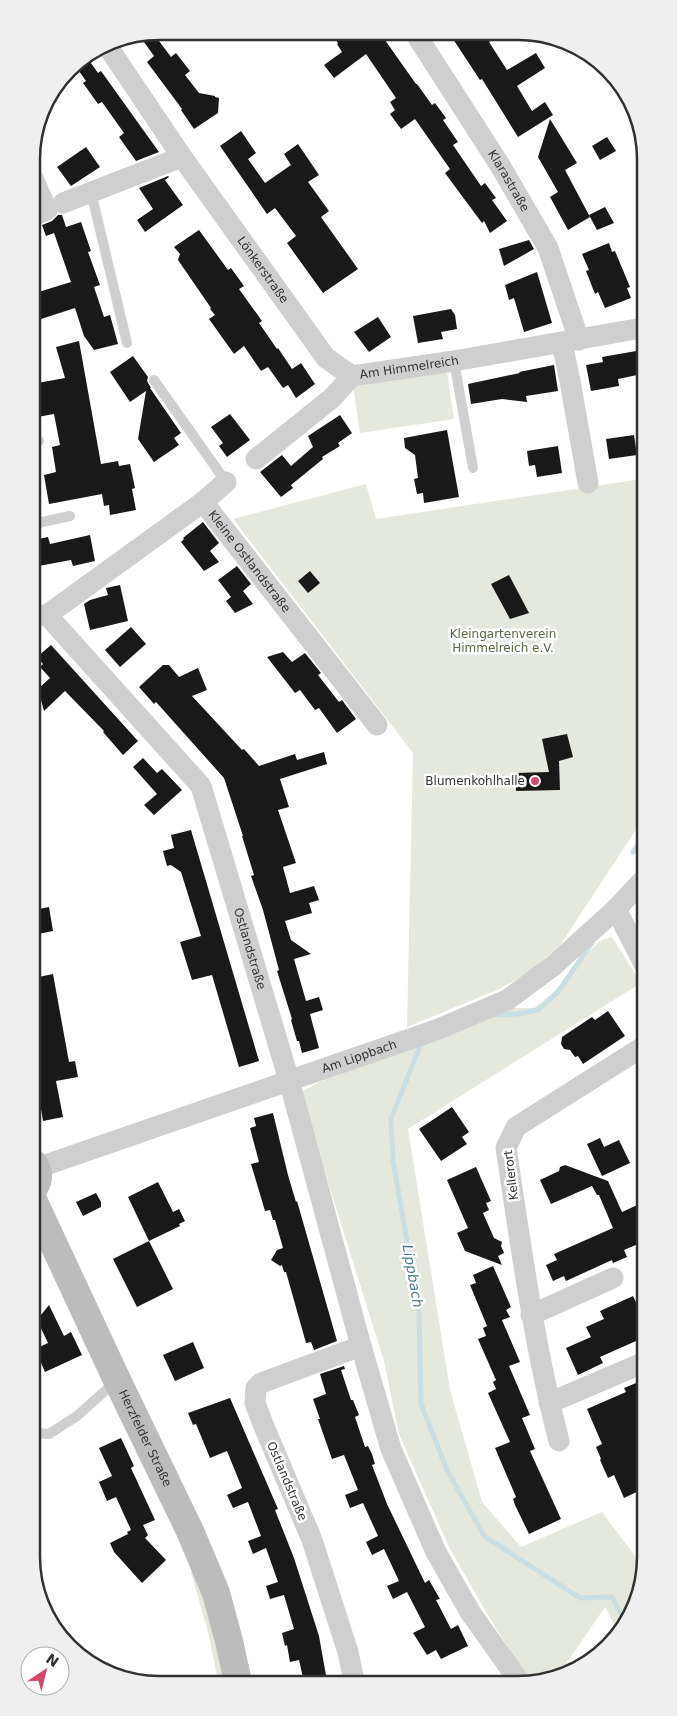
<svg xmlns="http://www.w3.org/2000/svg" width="677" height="1716" font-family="'DejaVu Sans',sans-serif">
<rect width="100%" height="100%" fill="#fff"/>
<g fill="#e4e8dd">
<path d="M447,371L454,419L360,433L353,385Z"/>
<path d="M642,479L643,819L561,944L529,973L497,990L407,1027L413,753L233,519L366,484L376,519Z"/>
<path d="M612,937L641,983L408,1129L450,1390L482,1502L521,1547L602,1512L644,1568L619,1634L605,1607L568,1661L552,1680L529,1681L489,1617L449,1547L399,1434L384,1361L300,1093L317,1083L509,1008H534L554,992L599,941Z"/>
<path d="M198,1566L230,1682H218L209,1636L191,1572Z"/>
</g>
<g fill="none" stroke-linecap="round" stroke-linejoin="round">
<g stroke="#c9dfe4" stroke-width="5">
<path d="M633,852L643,837"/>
<path d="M496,1015L517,1014L538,1010L557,993L592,943"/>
<path d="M423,1044H421L391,1119L393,1161L419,1310L421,1404L447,1470L484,1536L580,1598L612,1597L624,1621"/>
</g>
</g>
<g fill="#191919">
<path d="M330,32L380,33L416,84H417L432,105L435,103L446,118L443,120L458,142L453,145L481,186L485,183L496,198L492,200L507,221L490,233L484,221L482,223L445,173L450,169L415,119L401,129L390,114L395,110L390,102L396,98L366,54L334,78L324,65L342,52L337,44L338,43Z"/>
<path d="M153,33L171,57L176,53L190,71L185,75L199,93L215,96V97L219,98L218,113L194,129L181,110L182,109L147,62L154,56L139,35Z"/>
<path d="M449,33H502L489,42L507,70L536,53L545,68L517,86L532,111L545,102L553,115L518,137L482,79L480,80Z"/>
<path d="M86,56L98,73L101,71L159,152L136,161L119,137L124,133L102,102L98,104L83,83L86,81L74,64Z"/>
<path d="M550,119L577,163L565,170L590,217L568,230L550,197L558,192L538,157Z"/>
<path d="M241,131L256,153L248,159L265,183L291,165L284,154L298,144L319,175L308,182L329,211L321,217L358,269L323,293L287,243L296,236L275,208L267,214L220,146Z"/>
<path d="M607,137L616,151L600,160L592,146Z"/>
<path d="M86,147L100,167L71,186L57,167Z"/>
<path d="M168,176L169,177L165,180L183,205L145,232L137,220L153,209L139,188Z"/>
<path d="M605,207L614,223L597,230L589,215Z"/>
<path d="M58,215H62L66,227L81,222L91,251L88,252L100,285L94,287L104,317L110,315L118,344L94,350L84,336L75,308L38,320L32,300V294L71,282L54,233L46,236L42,225L52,221Z"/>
<path d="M199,230L228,270L231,268L244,286L239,289L262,321L259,323L277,349L278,348L292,369L301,363L315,384L296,398L288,385L283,388L268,367L261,371L244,346L234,354L209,319L215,315L210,309L211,308L178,260L180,254L174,247Z"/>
<path d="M529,240L534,249L504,266L499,249Z"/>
<path d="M609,243L612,252L615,251L630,287L627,288L631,298L605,308L598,292L595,294L586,271L589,270L582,254Z"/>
<path d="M537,272L552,323L524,332L514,298L509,300L505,285Z"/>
<path d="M451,309L455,315L457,329L441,332L443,339L418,343L413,316Z"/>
<path d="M378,317L391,337L369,352L354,332Z"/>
<path d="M79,341L101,464L118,461L119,466L130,464L135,488L132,489L136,510L110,515L109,505L104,506L102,494L49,504L44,475L56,472L52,447L60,445L54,414L32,418V384L65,378L56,347Z"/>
<path d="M642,350V374L618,379L619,386L591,391L586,365L603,362L602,357Z"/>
<path d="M133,356L148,377L147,381L151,388H150L181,433L174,438L179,445L154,462L138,439L146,391L130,402L110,372Z"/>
<path d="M554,365L558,391L526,396L527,402L502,399L471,404L468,384L520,373L519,372Z"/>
<path d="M230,414L250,440L227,457L219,446L223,443L211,427Z"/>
<path d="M340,415L352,433L338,443L340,446L322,457L323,459L291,485L293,488L281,497L260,472L282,455L291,466L313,447L308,436Z"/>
<path d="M447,430L459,497L424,503L423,493L417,494L414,479L418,478L415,455L405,448L404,438Z"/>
<path d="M634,435L637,455L609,459L606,439Z"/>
<path d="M558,446L562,473L537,477L535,465L529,466L527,451Z"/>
<path d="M203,522L219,543L210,551L219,562L204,571L181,542L184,539L183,538Z"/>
<path d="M90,535L95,561L73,566L71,560L33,567V540L48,537L50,544Z"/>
<path d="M237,566L251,584L243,591L253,604L235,613L226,601L231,597L218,580Z"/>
<path d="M310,571L320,583L308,593L298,581Z"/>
<path d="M509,575L529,613L510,619L491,584Z"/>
<path d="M120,585L128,621L90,630L84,604L90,600L108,595L106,588Z"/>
<path d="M131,627L146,644L120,667L105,650Z"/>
<path d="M51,645L138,741L123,755L103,732L104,731L65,691L44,711L38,689L50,678L40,667L43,664L37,657Z"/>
<path d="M283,652L292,662L305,653L321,673L318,675L339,702L342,700L356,719L337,733L319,708L315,710L300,690L295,693L267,657Z"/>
<path d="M163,665H169L179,677L198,668L207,690L192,696L242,750L244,749L259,766L295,754L297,760L324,752L327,764L280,779L289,807L278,810L296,863L283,867L290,893L314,886L319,900L309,903L312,913L285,921L291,940L311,954L294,959L306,1001L319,997L323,1010L310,1014L319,1048L302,1053L299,1041H297L291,1020L292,1019L277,971L279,970L263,910L251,876L254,875L242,836H243L224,778L156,702L154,704L139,687Z"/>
<path d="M567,734L573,757L559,761L560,790L516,791L515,773L549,772L542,739Z"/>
<path d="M143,758L157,773L162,769L182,790L154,815L144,805L157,794L133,767Z"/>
<path d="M191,830L259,1061L239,1067L212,975L192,980L180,942L201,936L181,872L171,865L167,866L163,851L174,848L171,835Z"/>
<path d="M49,907L53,931L38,934L36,926L34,927V910Z"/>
<path d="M53,974L69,1062L75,1061L78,1077L56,1081L63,1117L43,1121L34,1066V978Z"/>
<path d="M608,1011L625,1036L583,1064L578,1056L575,1057L570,1050L564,1049L561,1044L562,1037L592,1017L595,1020Z"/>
<path d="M452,1107L469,1132L462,1137L467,1144L441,1161L419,1129Z"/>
<path d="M273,1113L288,1175L296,1202L297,1201L337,1341L314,1350L311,1342L306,1343L286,1272H284L282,1265L280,1266L271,1260L277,1250L283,1248L275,1220H273L270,1210L265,1211L251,1164L259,1162L250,1128L256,1126L254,1118Z"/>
<path d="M600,1138L604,1147L619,1140L630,1163L602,1176L587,1144Z"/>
<path d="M565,1165L608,1181L622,1212L644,1202L645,1241L624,1250L627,1257L613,1263L612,1260L566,1281L564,1276L553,1281L546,1265L557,1260L554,1254L613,1228L599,1195H597L592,1186L551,1204L540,1180L559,1171L560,1167Z"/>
<path d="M476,1167L491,1201L486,1203L489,1210L483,1213L494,1238L502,1242L501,1246L504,1253L498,1256L502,1265L465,1251L457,1233L468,1228L447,1180Z"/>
<path d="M158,1182L173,1212L179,1209L185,1221L179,1224L180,1226L149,1241L128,1197Z"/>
<path d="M96,1193L101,1202V1207L83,1216L76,1202Z"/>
<path d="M149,1241L173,1289L137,1307L113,1259Z"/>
<path d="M493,1266L511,1307L506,1310L510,1317L502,1320L520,1362L509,1366L530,1415L522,1418L535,1449L530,1451L561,1519L529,1534L515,1505L513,1499L516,1497L495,1448L510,1442L488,1393L496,1389L493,1382L496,1380L478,1339L486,1336L483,1328L487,1326L470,1285L476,1283L473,1275Z"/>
<path d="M633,1296L645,1321V1337L600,1357L603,1363L578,1375L566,1348L591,1337L586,1327L604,1319L600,1311Z"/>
<path d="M49,1305L64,1336L71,1332L82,1355L45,1372L35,1349L48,1343L37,1320Z"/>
<path d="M193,1342L204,1368L175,1381L163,1355Z"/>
<path d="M344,1366L345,1369L341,1370L351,1400H353L359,1415L355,1417L365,1447L368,1446L372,1454L375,1464L372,1465L387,1504L425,1583L429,1580L440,1599L436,1600L451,1629L458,1625L468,1646L441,1659L436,1650L427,1655L413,1633L425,1627L407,1592L393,1599L387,1586L399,1581L384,1549L372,1555L366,1542L378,1536L363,1503L350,1508L345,1495L358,1490L344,1455L332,1459L318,1419H320L313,1399L326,1394L320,1374Z"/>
<path d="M641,1381L645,1390V1488L624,1498L614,1475L608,1478L600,1460L601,1459L596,1447L602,1444L587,1409L626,1392L624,1388Z"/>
<path d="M230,1398L278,1509L275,1510L294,1558L319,1636L327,1681L304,1682L299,1660L290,1662L287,1645L285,1646L282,1633L294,1629L284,1595L270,1599L266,1586L278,1582L266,1548L253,1554L248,1541L261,1536L248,1502L233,1508L227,1495L242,1488L227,1451L210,1458L196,1424L193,1425L188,1413Z"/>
<path d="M121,1438L134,1466L131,1468L155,1520L143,1525L148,1535L145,1538L166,1560L142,1583L114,1552L110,1543L128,1534L127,1532L131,1530L116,1497L107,1501L99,1482L112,1476L99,1448Z"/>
</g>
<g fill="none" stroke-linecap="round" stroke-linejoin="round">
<g stroke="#cfcfcf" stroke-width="10">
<path d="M91,192L127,343"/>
<path d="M454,361L473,468"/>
<path d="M154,380L226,482"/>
<path d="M32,444L39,441"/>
<path d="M33,524L70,516"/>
<path d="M35,1433L49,1434L77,1416L116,1381"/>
</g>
<g stroke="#cfcfcf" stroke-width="21">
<path id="s1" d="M415,33L501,167L548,248L579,340"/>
<path id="s2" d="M106,44L182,157L326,358L352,376"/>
<path d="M32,176L47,210L32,216"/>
<path d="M63,203L182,157"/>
<path d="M562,343L570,381L588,483"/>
<path id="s3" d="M256,459L332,398L352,376L454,361L642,328"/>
<path d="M203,502L226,482"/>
<path id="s4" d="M47,615L203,502L377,725"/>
<path id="s5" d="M33,616L47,615L201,786L289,1080L361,1346L391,1449L436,1552L470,1612L519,1681"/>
<path d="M616,909L644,964"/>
<path id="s6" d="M37,1168L436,1030L507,1000L553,966L616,909L644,879"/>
<path d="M531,1315L613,1278"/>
<path d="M549,1403L645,1362"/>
<path d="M559,1441C534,1345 521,1246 506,1148L516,1127L644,1046"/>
<path d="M354,1681L348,1652L312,1540L263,1424L255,1403L256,1388L261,1383L361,1346"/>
</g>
<g stroke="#bcbcbc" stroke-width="28">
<path d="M34,1164C40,1173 39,1180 34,1188"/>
<path id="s7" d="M34,1202L117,1380L190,1531L216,1593L229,1641L238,1682"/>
</g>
</g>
<circle fill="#d44a6c" stroke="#fff" stroke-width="2" cx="535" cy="781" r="5"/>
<g text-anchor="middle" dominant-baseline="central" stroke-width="5" stroke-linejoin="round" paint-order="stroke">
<g font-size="12" fill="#323232" stroke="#fff">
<text stroke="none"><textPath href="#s1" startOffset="175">Klarastraße</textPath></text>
<text stroke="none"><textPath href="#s2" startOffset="275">Lönkerstraße</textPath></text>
<text stroke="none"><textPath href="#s3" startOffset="185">Am Himmelreich</textPath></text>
<text stroke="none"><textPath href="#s4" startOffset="268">Kleine Ostlandstraße</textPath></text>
<text stroke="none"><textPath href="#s5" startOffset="414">Ostlandstraße</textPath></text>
<text stroke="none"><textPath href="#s6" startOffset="341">Am Lippbach</textPath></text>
<text transform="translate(511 1175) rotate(-97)">Kellerort</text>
<text stroke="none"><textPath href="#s7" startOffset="261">Herzfelder Straße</textPath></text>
<text transform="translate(287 1481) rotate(67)">Ostlandstraße</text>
</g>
<g font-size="12" fill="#5c6a44" stroke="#fff">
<text x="503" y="634">Kleingartenverein<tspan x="503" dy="14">Himmelreich e.V.</tspan></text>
</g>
<g font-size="12" fill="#323232" stroke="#fff" text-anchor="end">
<text x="525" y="781">Blumenkohlhalle</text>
</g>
<g font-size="14" font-style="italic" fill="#487e8d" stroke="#fff">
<text transform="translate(413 1276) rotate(80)">Lippbach</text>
</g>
</g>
<path d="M0 0H677V1716H0ZM159 40H518A119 119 0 0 1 637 159V1557A119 119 0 0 1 518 1676H159A119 119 0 0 1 40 1557V159A119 119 0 0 1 159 40Z" fill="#efefef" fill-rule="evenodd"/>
<path fill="none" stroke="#323232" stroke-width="2.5" d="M159 40H518A119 119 0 0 1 637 159V1557A119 119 0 0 1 518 1676H159A119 119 0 0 1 40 1557V159A119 119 0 0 1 159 40Z"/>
<g transform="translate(45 1671) rotate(35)"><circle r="24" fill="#ffffff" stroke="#adadad"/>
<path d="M0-4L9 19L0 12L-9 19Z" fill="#d44a6c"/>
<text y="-8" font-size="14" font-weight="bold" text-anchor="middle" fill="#323232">N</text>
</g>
</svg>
